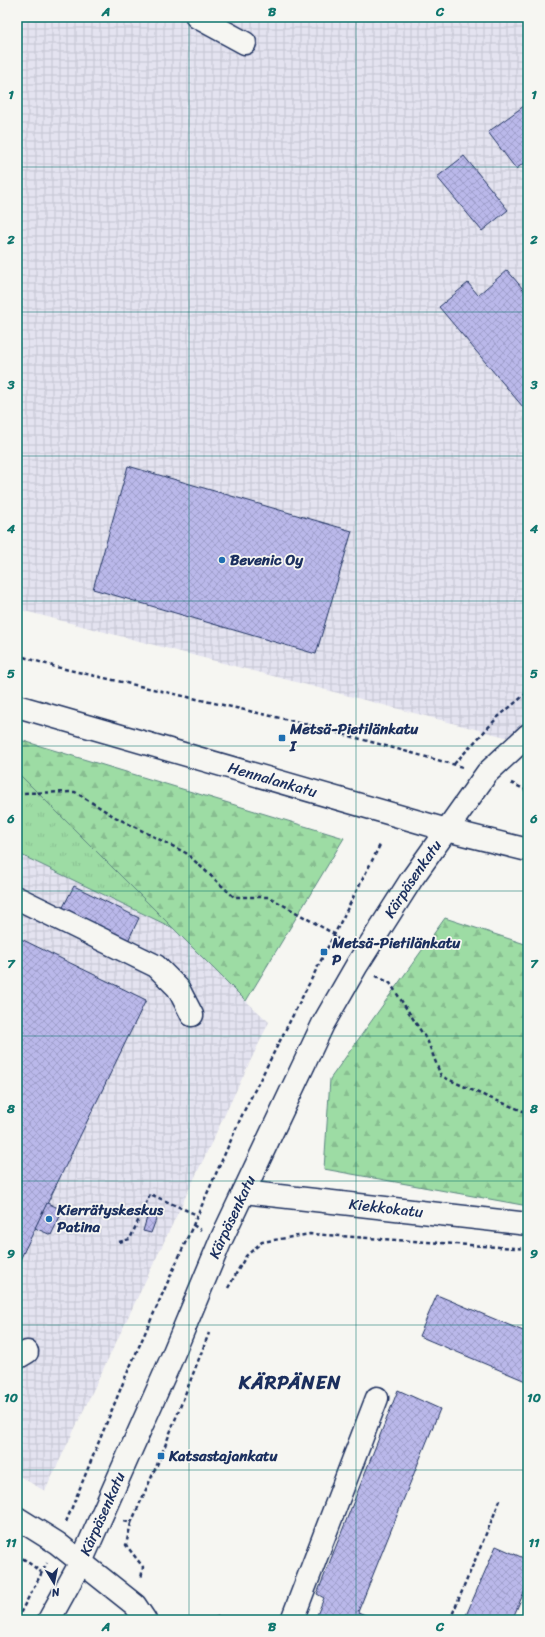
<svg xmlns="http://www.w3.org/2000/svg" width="545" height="1637" font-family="Sriracha,sans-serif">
<defs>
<pattern id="industrial-grid" width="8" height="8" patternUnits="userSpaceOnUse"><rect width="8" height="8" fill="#e4e3f0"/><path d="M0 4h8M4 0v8" fill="none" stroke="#c3c3d0"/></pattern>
<pattern id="grass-tufts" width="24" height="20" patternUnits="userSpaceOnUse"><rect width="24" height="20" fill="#9ddca4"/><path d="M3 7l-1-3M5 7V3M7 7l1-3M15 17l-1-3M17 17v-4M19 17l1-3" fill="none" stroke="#87bd90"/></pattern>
<pattern id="forest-firs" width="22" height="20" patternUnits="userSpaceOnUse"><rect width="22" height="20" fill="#9ddca4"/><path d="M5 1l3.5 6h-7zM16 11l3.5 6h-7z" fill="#87bd90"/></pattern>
<pattern id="building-cross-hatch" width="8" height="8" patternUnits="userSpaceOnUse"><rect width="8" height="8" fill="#bab8ea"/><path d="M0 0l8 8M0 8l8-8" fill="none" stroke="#9f9ecb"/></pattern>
</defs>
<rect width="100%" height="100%" fill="#f6f6f2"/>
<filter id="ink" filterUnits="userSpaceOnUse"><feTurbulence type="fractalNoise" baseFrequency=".025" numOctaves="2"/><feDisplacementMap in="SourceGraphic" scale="8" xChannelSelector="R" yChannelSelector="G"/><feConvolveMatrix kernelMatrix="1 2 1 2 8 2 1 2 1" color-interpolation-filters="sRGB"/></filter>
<g filter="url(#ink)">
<g fill="url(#industrial-grid)">
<path d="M17,17H528V743L17,609Z"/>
<path d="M17,853L173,928L246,1001L269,1022L45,1491L17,1475Z"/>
</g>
<path fill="url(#grass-tufts)" stroke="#5c8681" d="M17,774L20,775L173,928L17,853Z"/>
<g fill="url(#forest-firs)" stroke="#5c8681">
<path d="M17,739L344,838L246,1001L17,772Z"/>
<path d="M445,918L528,945V1206L324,1169L330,1079Z"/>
</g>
<g fill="url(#building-cross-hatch)" stroke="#1b2f5e">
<path d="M528,103V160L516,169L488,132Z"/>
<path d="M464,156L508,210L482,231L437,177Z"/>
<path d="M507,270L528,295V413L439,307L468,283L478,295Z"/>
<path d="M128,466L352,531L316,654L93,589Z"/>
<path d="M74,886L139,918L128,941L62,909Z"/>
<path d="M17,937L146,1000L17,1266Z"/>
<path d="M47,1203L63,1210L51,1235L35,1228Z"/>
<path d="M148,1214L157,1217L151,1233L143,1231Z"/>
<path d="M437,1295L528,1333V1382L419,1336Z"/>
<path d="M398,1390L440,1409L358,1612L377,1620H315L324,1598L317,1594Z"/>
<path d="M496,1546L528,1560V1583L512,1620H464Z"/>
<path d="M218,1616L220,1620H210Z"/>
</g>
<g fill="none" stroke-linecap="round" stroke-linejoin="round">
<g stroke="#1b2f5e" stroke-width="25">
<g id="minor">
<path d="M197,17L245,43"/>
<path id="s1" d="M17,706L447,830L528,850"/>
<path d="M17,898L156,966L178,988L192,1015"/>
<path id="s2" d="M244,1192L528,1224"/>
<path d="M17,1358L27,1352"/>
<path d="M17,1518L57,1543L135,1605L145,1620"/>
<path id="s3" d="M49,1620L81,1562L170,1362L220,1242L323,1024L357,965L411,880L487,773L528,735"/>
<path d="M292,1620L377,1398"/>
</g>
</g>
<g stroke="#1b2f5e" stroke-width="2.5" stroke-dasharray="4 3" stroke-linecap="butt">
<path d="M17,655L56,667L302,723L463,767"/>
<path d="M454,764L498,717L528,692"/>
<path d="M511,783L528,791"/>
<path d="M17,793L75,792L115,817L186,853L234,897H269L334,934L342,945"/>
<path d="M376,976L390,983L428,1042L441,1076L485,1096L528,1113"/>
<path d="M193,1225L201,1230"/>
<path d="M119,1242L130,1239L150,1194L197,1215"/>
<path d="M228,1288L246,1256L262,1242L310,1234L528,1249"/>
<path d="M124,1521L131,1523L161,1456L209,1333"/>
<path d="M66,1522L125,1378L243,1113L380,845"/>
<path d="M131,1523L126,1545L143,1567L141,1579"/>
<path d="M17,1554L41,1572"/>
<path d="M17,1619L47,1563"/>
<path d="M450,1620L501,1498"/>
</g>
<use href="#minor" stroke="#f6f6f2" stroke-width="22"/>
</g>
</g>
<path fill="none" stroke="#0f766e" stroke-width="1" stroke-opacity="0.55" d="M189,17V1620M356,17V1620M17,167H528M17,312H528M17,456H528M17,601H528M17,746H528M17,891H528M17,1036H528M17,1181H528M17,1325H528M17,1470H528"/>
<g fill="#1f6fb2" stroke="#f6f6f2" stroke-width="1.5">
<circle cx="222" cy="560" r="4"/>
<rect x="278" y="734" width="8" height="8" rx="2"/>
<rect x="320" y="948" width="8" height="8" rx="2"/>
<circle cx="49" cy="1219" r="4"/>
<rect x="157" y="1452" width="8" height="8" rx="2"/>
</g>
<g text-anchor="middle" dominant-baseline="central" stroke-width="3.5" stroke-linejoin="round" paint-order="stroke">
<g font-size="15" font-weight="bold" fill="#1b2f5e" stroke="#f6f6f2" text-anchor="start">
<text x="230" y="560">Bevenic Oy</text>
<text x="290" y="729">Metsä-Pietilänkatu<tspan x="290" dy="17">I</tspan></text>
<text x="332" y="943">Metsä-Pietilänkatu<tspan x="332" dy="17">P</tspan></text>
<text x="57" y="1210">Kierrätyskeskus<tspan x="57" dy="17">Patina</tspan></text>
<text x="169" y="1456">Katsastajankatu</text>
</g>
<g font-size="15" fill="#1b2f5e" stroke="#f6f6f2">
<text stroke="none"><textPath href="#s1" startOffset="266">Hennalankatu</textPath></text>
<text stroke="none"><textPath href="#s3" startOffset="827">Kärpäsenkatu</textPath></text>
<text stroke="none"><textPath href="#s2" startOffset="143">Kiekkokatu</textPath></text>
<text stroke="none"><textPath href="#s3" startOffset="443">Kärpäsenkatu</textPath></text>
<text stroke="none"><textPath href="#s3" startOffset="119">Kärpäsenkatu</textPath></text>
</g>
<g font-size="19" font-weight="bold" letter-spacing="1" fill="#1b2f5e" stroke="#f6f6f2">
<text x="290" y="1382">KÄRPÄNEN</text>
</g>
</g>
<rect width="545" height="1637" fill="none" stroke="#f6f6f2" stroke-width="44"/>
<g transform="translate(54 1583) rotate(170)" stroke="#f6f6f2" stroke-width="3" paint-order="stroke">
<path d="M0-3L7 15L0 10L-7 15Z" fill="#1b2f5e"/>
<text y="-6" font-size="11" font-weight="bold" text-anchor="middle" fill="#1b2f5e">N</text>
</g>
<rect x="22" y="22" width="501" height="1593" fill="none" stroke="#0f766e" stroke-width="1.5"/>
<g font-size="13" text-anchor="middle" font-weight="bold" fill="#0f766e">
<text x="106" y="16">A</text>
<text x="272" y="16">B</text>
<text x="440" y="16">C</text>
<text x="11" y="99">1</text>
<text x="534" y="99">1</text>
<text x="11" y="244">2</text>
<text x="534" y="244">2</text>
<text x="11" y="389">3</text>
<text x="534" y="389">3</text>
<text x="11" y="533">4</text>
<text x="534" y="533">4</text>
<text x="11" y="678">5</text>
<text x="534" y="678">5</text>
<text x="11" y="823">6</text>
<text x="534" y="823">6</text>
<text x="11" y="968">7</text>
<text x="534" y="968">7</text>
<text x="11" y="1113">8</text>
<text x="534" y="1113">8</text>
<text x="11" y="1258">9</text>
<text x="534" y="1258">9</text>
<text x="11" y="1402">10</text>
<text x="534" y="1402">10</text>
<text x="11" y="1547">11</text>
<text x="534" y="1547">11</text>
<text x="106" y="1631">A</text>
<text x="272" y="1631">B</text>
<text x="440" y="1631">C</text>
</g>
</svg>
